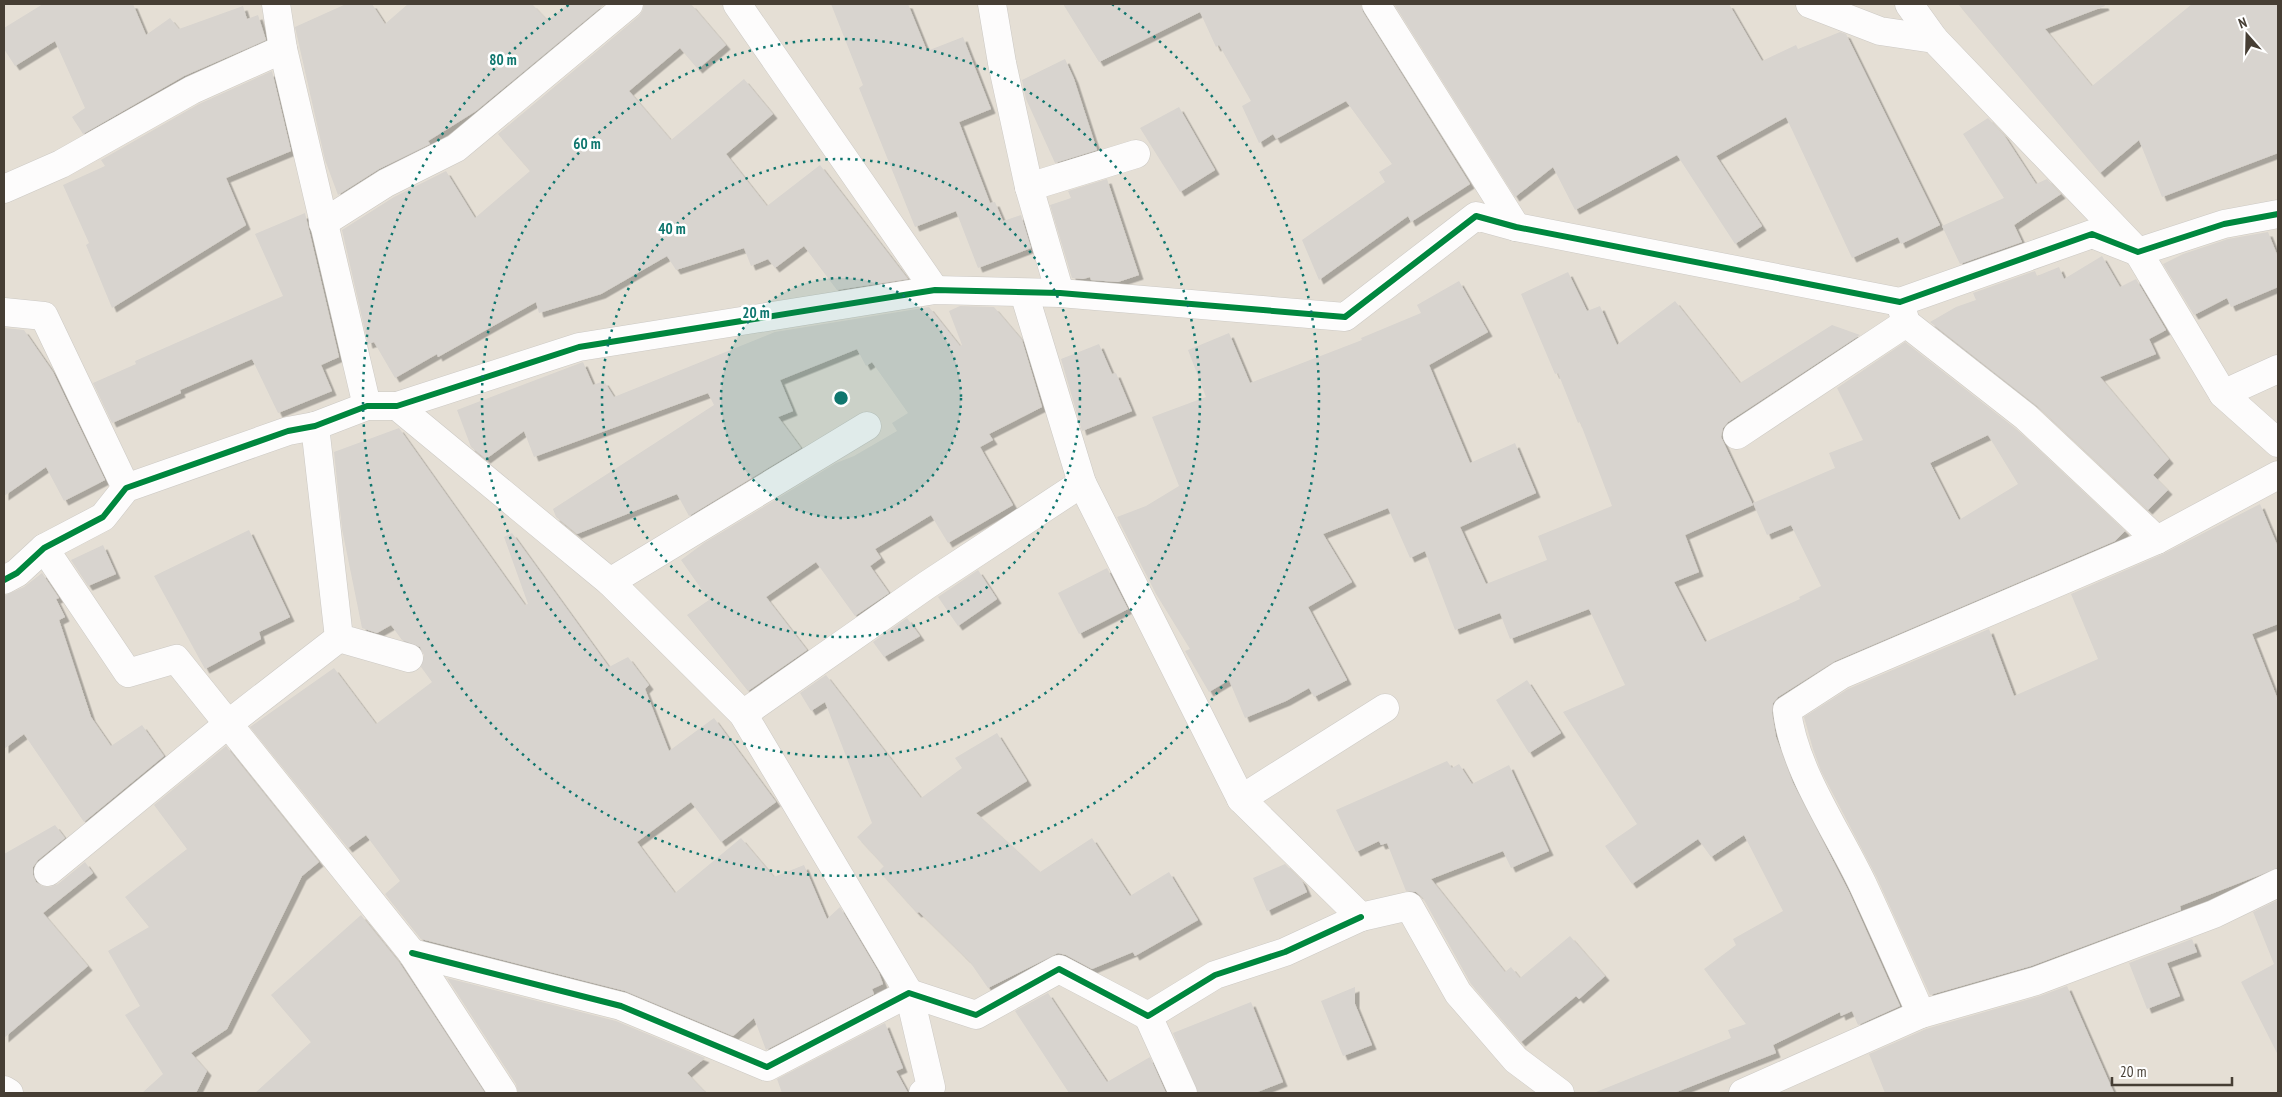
<svg xmlns="http://www.w3.org/2000/svg" width="2282" height="1097" font-family="'PT Sans Narrow',sans-serif">
<defs>
<filter id="shadow"><feDropShadow dx="4.5" dy="4.5" stdDeviation="0" flood-color="#0004"/></filter>
</defs>
<rect width="100%" height="100%" fill="#f0ede8"/>
<rect fill="#e5dfd5" x="4" y="4" width="2274" height="1089"/>
<g fill="#d8d4cf" fill-rule="evenodd" filter="url(#shadow)">
<path d="M43,4H133L146,35L170,18L179,29L243,6L247,19L258,15L266,40L184,76L83,134L72,117L85,108L55,41L15,66L4,49V28Z"/>
<path d="M346,4H372L385,24L408,4H532L548,21L568,4H605L476,111L428,141L430,144L379,169L338,195L325,160L295,27Z"/>
<path d="M644,4H691L726,45L698,69L680,48L629,91L671,140L744,79L773,114L726,154L767,206L820,165L908,279L837,290L804,246L775,268L768,259L751,266L744,248L676,270L667,256L601,294L539,313L536,302L438,357L437,354L395,378L374,342L368,344L342,230L394,197L446,171L475,218L530,171L498,134L639,16L643,10Z"/>
<path d="M831,4H908L927,51L963,37L991,109L959,122L990,203L995,202L1003,221L1021,215L1031,248L978,268L956,211L915,227L859,88L863,85Z"/>
<path d="M1063,4H1361L1363,12L1470,184L1411,222L1408,216L1319,280L1302,240L1385,182L1379,172L1392,164L1346,101L1276,139L1273,134L1259,143L1242,106L1251,101L1219,45L1216,47L1200,12L1099,62Z"/>
<path d="M1394,4H1729L1762,61L1796,45L1798,49L1840,32L1846,34L1940,225L1901,244L1898,237L1852,258L1786,117L1716,156L1762,226L1735,244L1677,155L1575,210L1553,167L1515,197Z"/>
<path d="M1958,4H2104L2105,6L2045,29L2092,86L2192,4H2278V153L2162,197L2139,140L2100,173Z"/>
<path d="M1065,59L1074,79L1097,150L1055,163L1026,99L1022,80Z"/>
<path d="M272,71L291,151L226,178L246,225L112,308L86,245L89,243L63,185L105,166L101,160L199,104Z"/>
<path d="M1179,107L1215,170L1180,192L1140,128Z"/>
<path d="M1988,118L2004,135L2036,184L2047,179L2061,194L2014,225L2022,242L1960,264L1942,226L2004,198L1963,134Z"/>
<path d="M1107,179L1139,275L1118,282L1091,280L1090,277L1083,279L1072,278L1050,205L1071,198L1068,191Z"/>
<path d="M305,213L339,357L321,365L332,391L278,413L252,359L180,390L181,393L112,423L93,383L136,364L135,361L283,296L255,234Z"/>
<path d="M2268,232L2278,257V287L2231,307L2227,298L2194,315L2163,264L2183,254L2228,239Z"/>
<path d="M2102,256L2120,287L2136,279L2166,330L2149,339L2156,354L2100,377L2169,459L2153,475L2168,490L2148,510L2037,406L1930,322L1956,307L1976,300L1973,293L2035,271L2037,276L2059,267L2064,279Z"/>
<path d="M1568,272L1587,311L1600,306L1617,345L1675,301L1740,383L1832,325L1860,335L1728,422L1723,428L1721,437L1753,505L1685,535L1699,572L1674,582L1705,642L1800,599L1799,597L1821,586L1791,525L1767,535L1753,503L1835,468L1829,453L1863,440L1837,388L1905,342L2016,429L2125,531L2115,541L1835,661L1778,697L1773,703L1772,713L1776,737L1793,783L1849,892L1900,1006L1858,1025L1852,1011L1841,1016L1840,1012L1773,1045L1776,1053L1674,1093H1597L1596,1092L1731,1038L1728,1030L1746,1024L1704,969L1736,945L1733,939L1783,911L1744,835L1711,857L1698,839L1632,884L1605,846L1637,824L1563,712L1625,685L1589,609L1510,639L1500,613L1455,630L1425,551L1410,558L1388,508L1323,534L1352,582L1308,607L1347,680L1314,697L1309,688L1286,701L1245,718L1229,680L1209,692L1185,651L1190,649L1156,594L1117,517L1146,506L1179,486L1152,417L1206,397L1188,350L1229,333L1250,383L1362,340L1361,338L1421,313L1417,305L1459,281L1488,332L1429,365L1470,463L1515,443L1536,493L1460,527L1486,584L1547,560L1538,536L1612,506L1580,422L1578,423L1558,373L1555,374L1521,294ZM1988,435L2018,484L1959,520L1930,463Z"/>
<path d="M960,306L994,307L1022,340L1042,407L989,434L993,440L980,447L1013,505L948,543L931,515L875,549L881,558L870,566L889,593L855,616L816,562L766,597L807,650L748,691L687,615L709,600L681,560L704,543L836,463L854,456L897,431L892,423L908,413L872,362L866,366L857,349L780,380L793,411L778,417L801,448L689,516L677,494L577,534L556,517L553,509L714,405L708,393L534,457L524,431L486,459L471,447L457,410L583,362L593,385L604,381L614,397L775,332L929,307L960,346L962,345L949,311Z"/>
<path d="M4,328L24,330L53,372L105,480L64,501L46,467L4,496Z"/>
<path d="M1099,344L1112,374L1116,373L1132,411L1082,431L1061,359Z"/>
<path d="M399,428L525,605L528,604L504,537L512,533L609,667L628,657L649,685L645,689L669,751L714,718L776,802L721,842L691,802L637,842L675,893L741,838L774,877L804,865L827,919L840,907L879,973L883,984L872,989L874,994L766,1050L754,1018L733,1036L625,991L421,939L385,894L400,881L366,835L348,848L250,727L334,668L376,724L432,682L421,667L424,655L420,647L402,640L391,625L377,633L362,628L342,529L334,452Z"/>
<path d="M2260,504L2278,547V624L2252,634L2278,700V868L2180,906L2181,910L2031,966L1930,995L1877,878L1821,771L1813,749L1804,717L1848,689L1989,629L2014,696L2098,659L2071,594L2163,554Z"/>
<path d="M249,530L290,617L259,632L261,639L205,669L154,576Z"/>
<path d="M103,545L116,574L88,586L71,560Z"/>
<path d="M1107,568L1128,609L1079,634L1058,593Z"/>
<path d="M978,570L997,599L958,626L938,597Z"/>
<path d="M42,573L59,598L56,599L65,617L59,620L91,717L111,746L142,725L164,756L84,822L24,734L4,749V596L24,587Z"/>
<path d="M907,618L920,636L884,657L873,642Z"/>
<path d="M826,675L921,798L962,768L955,758L997,733L1027,781L976,813L1040,872L1092,838L1130,896L1169,872L1198,920L1135,956L1133,952L1092,969L1066,955L1058,953L988,988L970,962L919,912L917,913L879,871L884,866L857,837L872,823L825,702L811,711L800,693Z"/>
<path d="M1527,680L1561,733L1529,753L1496,700Z"/>
<path d="M226,746L319,862L302,876L227,1029L191,1053L207,1071L196,1093H142L163,1074L125,1015L140,1006L108,951L149,927L125,897L187,849L154,805Z"/>
<path d="M1447,761L1452,768L1459,764L1472,784L1509,765L1549,851L1511,868L1503,851L1431,879L1505,972L1511,967L1520,978L1570,936L1605,976L1579,999L1576,996L1521,1042L1471,984L1423,898L1416,892L1406,891L1387,843L1381,845L1379,841L1356,852L1336,810Z"/>
<path d="M55,825L65,838L38,860L33,867V875L36,882L42,886L50,887L58,884L85,862L93,873L43,913L88,966L4,1038V854Z"/>
<path d="M1285,864L1302,881L1307,892L1267,911L1253,878Z"/>
<path d="M2278,900V1055L2241,982L2274,964L2253,912Z"/>
<path d="M361,915L399,962L485,1093H255L311,1042L271,995Z"/>
<path d="M2192,939L2197,952L2167,963L2180,996L2147,1009L2129,963Z"/>
<path d="M447,978L616,1021L705,1058L687,1073L706,1093H518L516,1084Z"/>
<path d="M2067,986L2114,1093H1885L1869,1054L1926,1029L2040,996Z"/>
<path d="M1355,987V1004L1372,1045L1343,1056L1321,1001Z"/>
<path d="M1048,993L1107,1082L1150,1057L1166,1093H1069L1015,1011Z"/>
<path d="M1251,1002L1283,1082L1255,1093H1198L1173,1033Z"/>
<path d="M885,1023L903,1068L896,1071L908,1093H782L777,1079Z"/>
</g>
<g fill="none" stroke-linecap="round" stroke-linejoin="round">
<g stroke="#ccc9c4" stroke-width="29">
<g id="minor">
<path d="M276,4L283,49L367,406"/>
<path d="M737,4L935,290"/>
<path d="M992,4L1002,63L1029,187L1060,293"/>
<path d="M1376,4L1516,227"/>
<path d="M1810,4L1880,31L1934,39L2138,252L2223,394L2278,443"/>
<path d="M1909,4L1934,39"/>
<path d="M1029,187L1136,154"/>
<path d="M4,189L61,164L192,90L283,49"/>
<path d="M323,223L386,183L456,148L629,4"/>
<path d="M1024,293L1082,483L1241,799L1361,917L1409,906L1458,993L1516,1060L1560,1093"/>
<path d="M1900,302L1906,323L2026,417L2157,540"/>
<path d="M4,312L44,316L126,488"/>
<path d="M2223,394L2278,369"/>
<path d="M397,406L610,582L743,714L909,993L931,1087L923,1093"/>
<path d="M315,426L339,638L409,658"/>
<path d="M1737,435L1906,323"/>
<path d="M44,548L128,673L176,659L412,953L503,1093"/>
<path d="M4,580L17,573L44,548L103,517L126,488L288,431L315,426L367,406H397L579,347L935,290L1060,293L1345,317L1476,216L1516,227L1900,302L2092,234L2138,252L2224,224L2278,214"/>
<path d="M610,582L867,426"/>
<path d="M743,714L927,585L1082,483"/>
<path d="M1241,799L1385,708"/>
<path d="M48,872L228,724L339,638"/>
<path d="M412,953L621,1006L767,1067L909,993L976,1015L1059,969L1148,1016L1215,975L1285,952L1361,917"/>
<path d="M1921,1014C1902,971 1883,928 1863,885C1838,832 1793,768 1787,710L1841,675L2157,540L2278,475"/>
<path d="M1148,1016L1183,1093"/>
<path d="M4,1090L9,1093"/>
<path d="M1743,1093L1921,1014L2036,981L2214,914L2278,883"/>
</g>
</g>
<use href="#minor" stroke="#fdfcfc" stroke-width="28"/>
<g stroke="#fff" stroke-width="9">
<g id="cycleway">
<path d="M4,580L17,573L44,548L103,517L126,488L288,431L315,426L367,406H397L579,347L935,290L1060,293L1345,317L1476,216L1516,227L1900,302L2092,234L2138,252L2224,224L2278,214"/>
<path d="M412,953L621,1006L767,1067L909,993L976,1015L1059,969L1148,1016L1215,975L1285,952L1361,917"/>
</g>
</g>
<use href="#cycleway" stroke="#00873e" stroke-width="6"/>
</g>
<circle cx="841" cy="398" r="120" fill="#0f766e" fill-opacity=".12"/>
<g fill="none" stroke="#0f766e" stroke-width="2.5" stroke-dasharray="2.5 5">
<circle cx="841" cy="398" r="120"/>
<circle cx="841" cy="398" r="239"/>
<circle cx="841" cy="398" r="359"/>
<path d="M1112 4A478 478 0 1 1 570 4"/>
</g>
<circle cx="841" cy="398" r="8" fill="#0f766e" stroke="#fff" stroke-width="2.5"/>
<g font-size="15" text-anchor="middle" font-weight="bold" fill="#0f766e" stroke="#fff" stroke-width="5" stroke-linejoin="round" paint-order="stroke">
<text x="503" y="65">80 m</text>
<text x="587" y="149">60 m</text>
<text x="672" y="234">40 m</text>
<text x="756" y="318">20 m</text>
</g>
<rect width="2282" height="1097" fill="none" stroke="#463e34" stroke-width="10"/>
<g transform="translate(2247 35) rotate(340)" stroke="#ffffff" stroke-width="4" paint-order="stroke">
<path d="M0-4L9 19L0 12L-9 19Z" fill="#463e34"/>
<text y="-8" font-size="14" font-weight="bold" text-anchor="middle" fill="#463e34">N</text>
</g>
<path d="M2112 1077v8h120v-8" fill="none" stroke="#463e34" stroke-width="2.5"/>
<text x="2120" y="1077" font-size="15" fill="#463e34" stroke="#ffffff" stroke-width="4" paint-order="stroke">20 m</text>
</svg>
